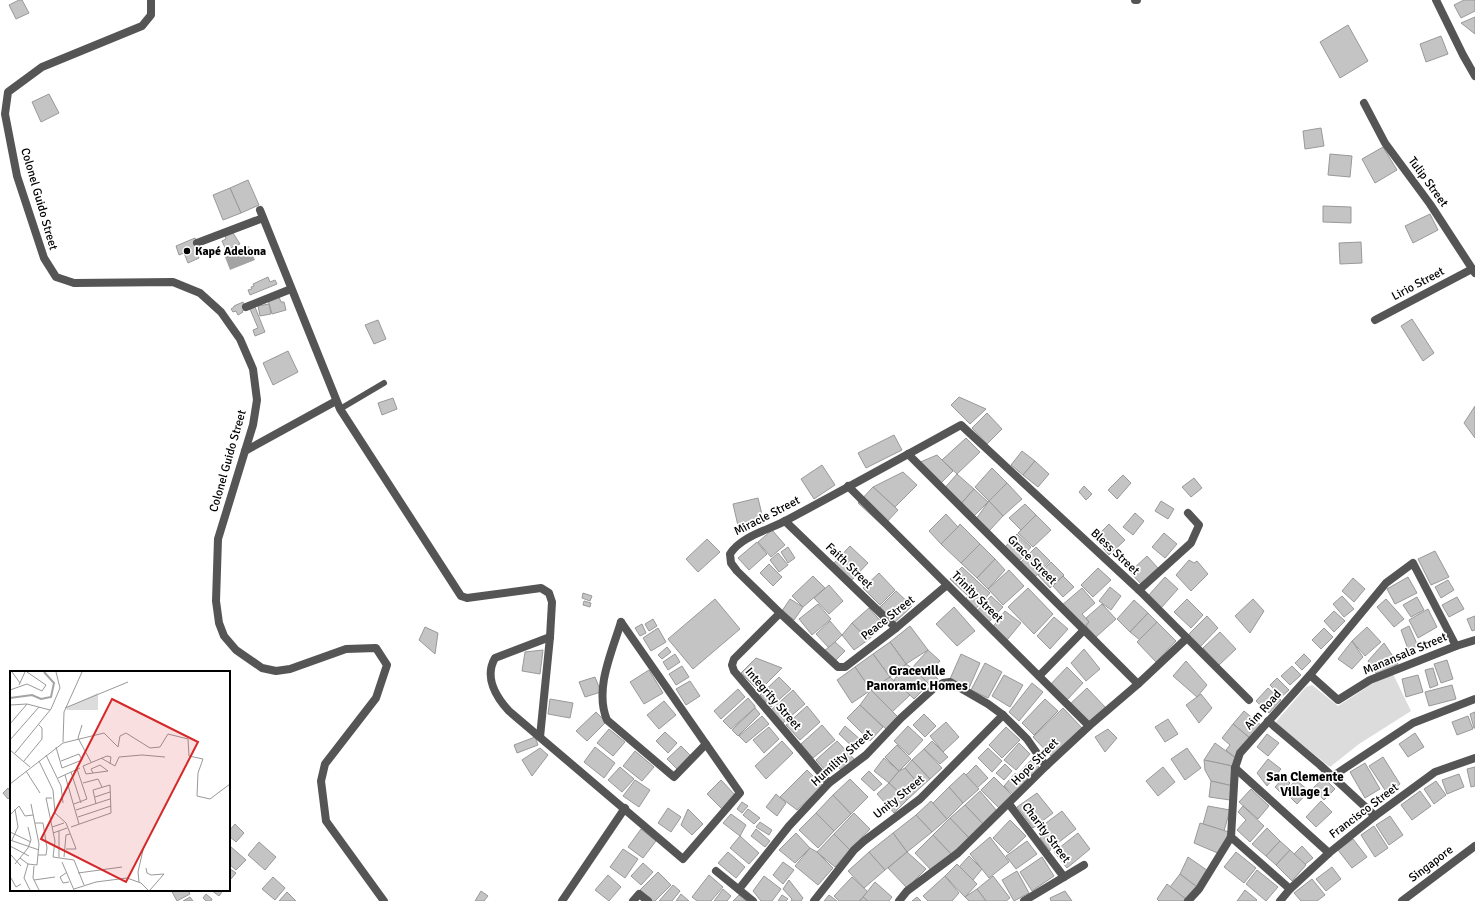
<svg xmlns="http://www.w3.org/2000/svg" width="1475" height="901" font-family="Signika,sans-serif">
<rect width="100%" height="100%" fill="#fff"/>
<path fill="#dcdcdc" d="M1393,674L1411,711L1359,744L1330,767L1275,723L1306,687L1312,685L1338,706L1372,684Z"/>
<path fill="#a3a3a3" d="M249,246L255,260L230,270L225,257Z"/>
<g fill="#c4c4c4" stroke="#999">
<path d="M19,0H22L29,13L16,19L9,5Z"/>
<path d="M1464,0H1475V11L1461,18L1454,5Z"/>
<path d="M1475,17V34L1461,23Z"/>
<path d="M1348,25L1368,61L1340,78L1320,42Z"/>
<path d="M1441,36L1448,54L1426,62L1420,44Z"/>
<path d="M49,94L59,113L41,122L32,102Z"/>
<path d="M1321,128L1324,146L1305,149L1303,131Z"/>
<path d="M1383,147L1397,170L1375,183L1362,159Z"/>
<path d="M1330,154L1352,156L1350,177L1328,175Z"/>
<path d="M248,180L259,205L241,213L230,188Z"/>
<path d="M230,188L241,213L223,220L213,195Z"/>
<path d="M1323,206L1351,207V223L1323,222Z"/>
<path d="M1430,214L1438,230L1413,243L1405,226Z"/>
<path d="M233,233L240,244L226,250L222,241L226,239L225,236Z"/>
<path d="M195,238L198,247L195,248L199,258L188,263L184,253L179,255L176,246Z"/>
<path d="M1361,242L1362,263L1340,264L1339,243Z"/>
<path d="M268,277L270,282L275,280L277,284L250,295L248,290L252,289L251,287L254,286L253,284Z"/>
<path d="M279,297L281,302H284L286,310L272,314L268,300Z"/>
<path d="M243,302L246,309L242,311L243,312L238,315L236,311L233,312L231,309L234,307V306Z"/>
<path d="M269,304L271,314L260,316L258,306Z"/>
<path d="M255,307L265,332L255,336L253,330L258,328L250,309Z"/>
<path d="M1412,319L1434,353L1423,361L1401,326Z"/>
<path d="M378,320L386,339L374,344L365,325Z"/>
<path d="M288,351L298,372L273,385L263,363Z"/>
<path d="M959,397L986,409L970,424L951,405Z"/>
<path d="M393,398L397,409L382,415L378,403Z"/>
<path d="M1475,406V438L1464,423Z"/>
<path d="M987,413L1002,429L987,444L972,428Z"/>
<path d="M894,435L902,450L866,468L858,453Z"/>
<path d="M966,438L980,452L957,474L942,460Z"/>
<path d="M1022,451L1035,461L1023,475L1011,465Z"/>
<path d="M937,455L953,471L940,484L918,463Z"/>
<path d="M1035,461L1049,474L1038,487L1023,475Z"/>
<path d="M822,465L835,485L814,499L801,479Z"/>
<path d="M992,468L1007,483L989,501L975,487Z"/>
<path d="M903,472L917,485L895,507L873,487Z"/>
<path d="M957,474L974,489L960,505L941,492Z"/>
<path d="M1123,475L1131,483L1117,499L1108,490Z"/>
<path d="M1194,478L1202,488L1191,497L1182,487Z"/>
<path d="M1007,483L1022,499L1003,516L989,501Z"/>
<path d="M1084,486L1092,494L1086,500L1079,492Z"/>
<path d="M873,487L898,510L883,526L858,503Z"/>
<path d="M974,489L988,502L973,517L960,505Z"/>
<path d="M758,498L764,523L739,530L733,504Z"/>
<path d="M989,501L1003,516L989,531L976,519Z"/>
<path d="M1161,501L1174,509L1168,519L1155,511Z"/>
<path d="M1025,504L1036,515L1021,530L1009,518Z"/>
<path d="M1135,513L1144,521L1133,535L1123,527Z"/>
<path d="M946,514L958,527L941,544L929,531Z"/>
<path d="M1036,515L1051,530L1033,547L1018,533Z"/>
<path d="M960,524L980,544L961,563L941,544L958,527Z"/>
<path d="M1109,524L1125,540L1109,555L1103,548L1106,543L1098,535Z"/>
<path d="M772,530L785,545L771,557L758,542Z"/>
<path d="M1164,533L1177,544L1165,558L1152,547Z"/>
<path d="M1017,534L1031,547L1020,560L1005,547Z"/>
<path d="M707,539L720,552L698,572L686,559Z"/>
<path d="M757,542L767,554L749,570L738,558Z"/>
<path d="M980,544L995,559L977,578L961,563Z"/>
<path d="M850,546L868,563L852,580L834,563Z"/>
<path d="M788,547L795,558L788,563L781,552Z"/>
<path d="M1036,547L1050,561L1034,578L1020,563Z"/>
<path d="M1435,551L1449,577L1431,585L1418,559Z"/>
<path d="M778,553L788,565L779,572L770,560Z"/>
<path d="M1147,556L1158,568L1141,584L1130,572Z"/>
<path d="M995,559L1005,570L988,589L977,578Z"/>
<path d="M1189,560L1194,563L1197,561L1208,574L1191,591L1176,575Z"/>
<path d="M1051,562L1064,575L1050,588L1038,575Z"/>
<path d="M769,564L782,577L773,586L760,573Z"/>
<path d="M962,567L990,593L972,613L962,603L968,596L950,579Z"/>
<path d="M1098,568L1111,580L1093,597L1081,585Z"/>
<path d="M1009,570L1024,586L1003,605L988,589Z"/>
<path d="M879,573L895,590L880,605L863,588Z"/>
<path d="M813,576L825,588L803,607L792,596Z"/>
<path d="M1063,576L1074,587L1063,597L1053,586Z"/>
<path d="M1165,577L1178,589L1161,608L1148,596Z"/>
<path d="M1408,577L1417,593L1395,604L1387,589Z"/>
<path d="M1353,578L1365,589L1354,602L1342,591Z"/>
<path d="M1448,580L1454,590L1441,598L1435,587Z"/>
<path d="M829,585L843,601L829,614L814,598Z"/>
<path d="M1110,587L1121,596L1111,610L1099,601Z"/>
<path d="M1028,588L1053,614L1034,634L1008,607Z"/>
<path d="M1082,588L1095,603L1082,614L1089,622L1081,629L1061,606Z"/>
<path d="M896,591L912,606L892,625L878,609Z"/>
<path d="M583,593L592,596L590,601L582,598Z"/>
<path d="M991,596L1003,607L987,624L975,613Z"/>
<path d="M1342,596L1354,609L1344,617L1333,604Z"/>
<path d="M1417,597L1424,610L1411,617L1403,605Z"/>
<path d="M1457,597L1464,609L1449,617L1442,605Z"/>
<path d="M715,599L740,629L693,669L668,639Z"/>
<path d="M790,599L803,607L794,620L782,611Z"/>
<path d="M1187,599L1203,615L1191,628L1174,612Z"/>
<path d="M1253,599L1264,611L1250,633L1235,616Z"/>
<path d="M1386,599L1404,619L1394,627L1377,607Z"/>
<path d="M1134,600L1148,613L1130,632L1117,619Z"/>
<path d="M584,601L591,603L590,607L583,605Z"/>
<path d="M818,604L831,619L812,635L799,619Z"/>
<path d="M1102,604L1116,619L1096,637L1086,626L1089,622L1086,618Z"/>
<path d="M954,607L975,631L957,646L936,624Z"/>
<path d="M869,608L884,625L868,640L852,623Z"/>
<path d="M1428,609L1437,627L1418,638L1409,620Z"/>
<path d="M1005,611L1021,623L1007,640L992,628Z"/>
<path d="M1334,611L1345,621L1334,632L1324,621Z"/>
<path d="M1148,613L1157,622L1140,640L1130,632Z"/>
<path d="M1207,616L1218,628L1200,647L1188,635Z"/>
<path d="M1475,616V630L1472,631L1467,619Z"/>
<path d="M1054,617L1068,629L1050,649L1037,636Z"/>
<path d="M653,619L657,626L649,631L645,624Z"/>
<path d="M830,621L842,635L829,648L816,634Z"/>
<path d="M1157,622L1176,641L1156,662L1137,642Z"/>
<path d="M852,623L868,640L854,650L842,635Z"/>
<path d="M642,624L646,633L640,636L635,628Z"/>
<path d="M910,626L928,650L906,664L890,642Z"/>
<path d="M1409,626L1418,646L1408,649L1401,630Z"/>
<path d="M425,627L438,633L435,654L419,640Z"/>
<path d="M1367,627L1381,642L1365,656L1352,641Z"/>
<path d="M658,628L666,642L651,651L643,638Z"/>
<path d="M1324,628L1333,637L1321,649L1312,640Z"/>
<path d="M1220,632L1236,649L1219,665L1203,648Z"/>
<path d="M1352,641L1363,657L1352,669L1338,659Z"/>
<path d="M835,642L845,651L834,662L824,651Z"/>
<path d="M890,642L906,664L890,677L873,654Z"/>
<path d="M1384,643L1398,664L1378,676L1368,661Z"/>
<path d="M667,647L671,652L662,659L658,655Z"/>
<path d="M1084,649L1100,669L1086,681L1071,663Z"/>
<path d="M543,650L540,674L522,671L525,652Z"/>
<path d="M928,650L940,661L930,672L938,679L935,685L929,684L912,668Z"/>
<path d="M675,654L680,662L668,670L663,662Z"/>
<path d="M873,654L890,677L871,690L855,667Z"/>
<path d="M961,654L980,663L969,688L950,679Z"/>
<path d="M1304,654L1311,661L1302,670L1295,663Z"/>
<path d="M756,658L782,668L759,691L741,673Z"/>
<path d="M1447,660L1453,679L1441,683L1434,664Z"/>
<path d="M1186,661L1207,685L1197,697L1173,676Z"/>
<path d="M985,663L1002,672L988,698L971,690Z"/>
<path d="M906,664L912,668L929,684L914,699L894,680Z"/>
<path d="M682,666L689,677L676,685L669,674Z"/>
<path d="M1292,666L1301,675L1290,685L1281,676Z"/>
<path d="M855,667L871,690L852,703L837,680Z"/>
<path d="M1067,667L1083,683L1065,702L1049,686Z"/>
<path d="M1433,668L1438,685L1430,688L1425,670Z"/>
<path d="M649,670L663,693L644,704L630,682Z"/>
<path d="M1004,675L1023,685L1010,707L992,696Z"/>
<path d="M1418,675L1423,692L1406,697L1402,679Z"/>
<path d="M595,677L601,692L585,697L579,682Z"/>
<path d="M779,677L791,689L771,707L760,695Z"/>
<path d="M890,677L910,695L892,712L871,690Z"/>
<path d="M1277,678L1289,690L1281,697L1270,685Z"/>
<path d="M690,681L700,696L686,705L676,689Z"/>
<path d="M1032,683L1043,692L1019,721L1009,712Z"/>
<path d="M1452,685L1456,699L1429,706L1425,692Z"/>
<path d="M1087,688L1106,708L1088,726L1069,705Z"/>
<path d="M1268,688L1281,700L1269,713L1256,701Z"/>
<path d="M738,689L745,697L721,719L714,711Z"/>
<path d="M793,690L805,704L783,723L771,710Z"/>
<path d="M871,690L898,717L886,729L860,705Z"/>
<path d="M1201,694L1212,708L1199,723L1186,705Z"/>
<path d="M748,698L755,706V708L731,729L723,721Z"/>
<path d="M550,699L573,703L570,718L548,714Z"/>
<path d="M1045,699L1058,711L1034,735L1022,723Z"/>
<path d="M664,701L676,715L659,729L647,715Z"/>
<path d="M860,705L883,727L870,741L847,718Z"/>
<path d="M807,706L820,722L800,740L786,725Z"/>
<path d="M755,708L760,714L738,736L732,730Z"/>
<path d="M1063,708L1083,729L1053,758L1033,737Z"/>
<path d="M1244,711L1262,726L1251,739L1233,724Z"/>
<path d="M596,712L606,722L587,741L576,731Z"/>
<path d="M1475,712V728H1474L1470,714Z"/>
<path d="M924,714L936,726L925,737L913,725Z"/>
<path d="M762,716L769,724L746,743L739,736Z"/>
<path d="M1468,716L1473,729L1457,735L1452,722Z"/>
<path d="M1168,719L1178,734L1165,742L1155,727Z"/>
<path d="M946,722L959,737L943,752L930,736Z"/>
<path d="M1233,724L1251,739L1237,759L1226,750L1230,745L1222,738Z"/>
<path d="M822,725L835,740L813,758L801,744Z"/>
<path d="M845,726L862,741L855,749L839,734Z"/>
<path d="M908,726L923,740L909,755L894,741Z"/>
<path d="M769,727L779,739L764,753L753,740Z"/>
<path d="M1006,727L1020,740L1002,758L989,745Z"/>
<path d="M609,729L625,742L613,756L597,743Z"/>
<path d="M1108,729L1117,738L1105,752L1095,737Z"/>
<path d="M665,732L677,743L668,753L656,741Z"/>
<path d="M1415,733L1424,747L1408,757L1399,744Z"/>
<path d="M1267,734L1279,743L1268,756L1257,747Z"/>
<path d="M535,737L538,745L517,753L514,745Z"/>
<path d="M782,741L793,753L766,779L755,766Z"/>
<path d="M837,741L855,760L842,771L833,762L825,770L816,760Z"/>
<path d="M932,741L948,757L940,764L924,749Z"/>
<path d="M1019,743L1030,754L1016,770L1004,760Z"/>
<path d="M1215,743L1237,759V767L1204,760Z"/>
<path d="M897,745L911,759L899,771L885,757Z"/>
<path d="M681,746L692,757L679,771L667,759Z"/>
<path d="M595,747L615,763L604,778L584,762Z"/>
<path d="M540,748L548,755L532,776L522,760Z"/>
<path d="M988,748L1002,761L992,772L978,758Z"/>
<path d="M1187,748L1201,768L1185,780L1171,759Z"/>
<path d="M924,749L942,768L930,779L912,760Z"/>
<path d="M635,751L654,767L642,781L623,766Z"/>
<path d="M1383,757L1400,784L1387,793L1369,766Z"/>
<path d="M884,758L899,771L889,783L874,771Z"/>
<path d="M1268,759L1281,769L1267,786L1257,773Z"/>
<path d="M912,760L930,779L921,787L905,768Z"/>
<path d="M1031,760L1039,767L1025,782L1017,775Z"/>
<path d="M1204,760L1237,767L1233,786L1211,781L1205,770Z"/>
<path d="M1365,763L1380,789L1365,798L1350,772Z"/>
<path d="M1005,764L1012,771L1004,780L996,773Z"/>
<path d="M976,765L988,778L977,788L966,775Z"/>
<path d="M620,767L634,779L622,792L608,780Z"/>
<path d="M1163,767L1175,782L1158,796L1146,781Z"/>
<path d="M1475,767V786L1471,787L1467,769Z"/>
<path d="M905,768L921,787L907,800L889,783L899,771Z"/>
<path d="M807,770L823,786L797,810L780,797Z"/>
<path d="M869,771L882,784L874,791L861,779Z"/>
<path d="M964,773L979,789L963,803L949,787Z"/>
<path d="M1015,773L1025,782L1014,795L1004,786Z"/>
<path d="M1459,774L1464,787L1447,794L1442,780Z"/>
<path d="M994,777L1013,796L1000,809L981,790Z"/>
<path d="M1284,777L1290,783L1281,793L1275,787Z"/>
<path d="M1324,778L1335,789L1324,800L1313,788Z"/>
<path d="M850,779L868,797L851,814L833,795Z"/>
<path d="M635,780L650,790L639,807L623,796Z"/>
<path d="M721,780L736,796L722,809L707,794Z"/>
<path d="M1296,780L1309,791L1297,804L1285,792Z"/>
<path d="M1211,781L1233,786L1230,800L1209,797Z"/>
<path d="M1436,781L1446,795L1434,804L1424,789Z"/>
<path d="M889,783L907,800L894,813L877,794Z"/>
<path d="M949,787L963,803L947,819L932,804Z"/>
<path d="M8,788L11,792V796L8,799L3,793Z"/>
<path d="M1251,789L1269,806L1258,819L1239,802Z"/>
<path d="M980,791L997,811L983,824L965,805Z"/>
<path d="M1420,791L1431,806L1412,820L1401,805Z"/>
<path d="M1037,793L1053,813L1033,828L1017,807Z"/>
<path d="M776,794L786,803L777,816L766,807Z"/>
<path d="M833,795L851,814L834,831L816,813Z"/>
<path d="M931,801L947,819L932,832L916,815Z"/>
<path d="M1321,801L1332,812L1316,827L1306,817Z"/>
<path d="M742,802L748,806L742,813L737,809Z"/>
<path d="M965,805L983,824L969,838L950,818Z"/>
<path d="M1208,806L1230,810L1224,831L1203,824Z"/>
<path d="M1243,806L1264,826L1250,842L1237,830L1246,820L1238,812Z"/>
<path d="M668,808L681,817L671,832L658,823Z"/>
<path d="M688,809L703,824L692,835L681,825Z"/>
<path d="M748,809L760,818L754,824L743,815Z"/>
<path d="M1062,811L1076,829L1050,849V851L1040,838L1046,833L1042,826Z"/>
<path d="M816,813L834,831L818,848L799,830Z"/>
<path d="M854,813L870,829L850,850L834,834Z"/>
<path d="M731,814L746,825L740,836L723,823Z"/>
<path d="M916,815L932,832L907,852L893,833Z"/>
<path d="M1390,816L1403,835L1389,845L1376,825Z"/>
<path d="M950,818L969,838L951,854L933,835Z"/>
<path d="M1010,820L1026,836L1008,853L993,838Z"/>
<path d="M760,822L772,830L769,835L756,827Z"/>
<path d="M1200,823L1229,832L1220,854L1194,843Z"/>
<path d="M235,824L244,833L236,842L229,836V831Z"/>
<path d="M1374,826L1388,848L1375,857L1361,835Z"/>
<path d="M1267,828L1280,841L1266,856L1252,844Z"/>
<path d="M641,829L656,841L643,858L628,847Z"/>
<path d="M756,829L770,841L765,847L751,836Z"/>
<path d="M796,833L810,848L795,863L779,850Z"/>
<path d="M893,833L907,852L885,870L869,852Z"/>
<path d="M1078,833L1090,849L1067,868L1054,852Z"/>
<path d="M834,834L850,850L835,867L817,852Z"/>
<path d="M933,835L951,854L933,872L915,853Z"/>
<path d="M740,836L759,853L749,864L730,848Z"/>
<path d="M990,837L1009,862L989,878L970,854Z"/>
<path d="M1353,839L1367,857L1352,868L1338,850Z"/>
<path d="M1027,841L1037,854L1016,869L1006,856Z"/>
<path d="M1280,841L1290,850L1276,865L1266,856Z"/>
<path d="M259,842L276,857L265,870L248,855Z"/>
<path d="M230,846L246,860L236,870L229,864Z"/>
<path d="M1302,846L1313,858L1303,866L1293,855Z"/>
<path d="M810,848L817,852L833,868L818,885L795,866Z"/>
<path d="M623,849L638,859L625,878L610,867Z"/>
<path d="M1290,850L1306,865L1292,881L1276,865Z"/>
<path d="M728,852L745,867L736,878L718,863Z"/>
<path d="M869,852L885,870L864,888L848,871Z"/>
<path d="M907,852L926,869L907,888L888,868Z"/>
<path d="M1236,852L1256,868L1244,883L1224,867Z"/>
<path d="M969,856L982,869L973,880L959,867Z"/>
<path d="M1042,857L1054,876L1032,891L1020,872Z"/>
<path d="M1188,857L1211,873L1197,887L1180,874Z"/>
<path d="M783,862L794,870L783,884L773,875Z"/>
<path d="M643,863L653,872L641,885L631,876Z"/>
<path d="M957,864L977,884L965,897L945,876Z"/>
<path d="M1332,867L1341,879L1326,891L1316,879Z"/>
<path d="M229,868L236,873L231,879L229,878Z"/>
<path d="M1257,870L1278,887L1266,901L1246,884Z"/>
<path d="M1017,871L1029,893L1014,901L1002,880Z"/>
<path d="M658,872L671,885L655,901H652L640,890Z"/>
<path d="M1180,874L1197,887L1187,900L1170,887Z"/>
<path d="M608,875L621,887L609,901L595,890Z"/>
<path d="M709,875L723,887L711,901H697L692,897Z"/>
<path d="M764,876L781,889L772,901H761L753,891Z"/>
<path d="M945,876L959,893L952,901H928L923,896Z"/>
<path d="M993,876L1010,898L1006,901H986L977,889Z"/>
<path d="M273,877L285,888L275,900L262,889Z"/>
<path d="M852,877L868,892L859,901H839L834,896Z"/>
<path d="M1312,879L1325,895L1317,901H1301L1294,893Z"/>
<path d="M789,880L803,898L801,901H791L792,899L783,889Z"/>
<path d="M875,882L892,897L889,901H868L863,897Z"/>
<path d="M1167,884L1187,900L1186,901H1159L1157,899Z"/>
<path d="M673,885L680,891L672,901H659Z"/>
<path d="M723,889L731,896L727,901H714Z"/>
<path d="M977,889L986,901H969L965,897Z"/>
<path d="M171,890H188L190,894L177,901Z"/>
<path d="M211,890H220L222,892L219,896Z"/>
<path d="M1245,890L1257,900L1256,901H1237Z"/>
<path d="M481,891L488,896L484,901H475Z"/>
<path d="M1065,891L1072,901H1051L1050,898Z"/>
<path d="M287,892L296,901H279Z"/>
<path d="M206,894L212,899L211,901H206L203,898Z"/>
<path d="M681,894L689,901H676Z"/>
<path d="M739,895L746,901H733Z"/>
<path d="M782,895L788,899L786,901H778Z"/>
<path d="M829,895L837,901H824Z"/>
<path d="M190,897L193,901H183Z"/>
<path d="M863,897L868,901H860Z"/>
<path d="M917,897L921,901H912Z"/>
</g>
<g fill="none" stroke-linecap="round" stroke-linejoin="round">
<path stroke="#555" stroke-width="6" d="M340,409L384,383"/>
<g stroke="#555" stroke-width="8">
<path d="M1135,0H1137"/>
<path d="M1436,0L1463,55L1475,76"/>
<path d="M1364,103L1385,143L1430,204L1475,273"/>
<path d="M260,210L340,409L461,596L467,598L541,588L549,593L552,602L550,637L540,737"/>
<path d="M197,243L263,218"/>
<path d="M246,307L291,289"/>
<path d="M1375,320L1472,269"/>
<path d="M245,451L336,401"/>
<path d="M908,454L1138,684"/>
<path d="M848,486L1089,726"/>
<path d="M785,521L896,628"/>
<path d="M947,585L896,628L845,667H838L780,613L737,571L731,563L730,554C741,536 769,530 787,520C845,489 903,457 961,425L1139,590L1249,700"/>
<path d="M1139,590L1191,543L1199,525L1188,513"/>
<path d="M780,613L734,659L732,665L734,671L829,783"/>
<path d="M621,622C612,652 594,689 607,720L674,777L706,744"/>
<path d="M550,637L495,658C484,677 496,697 509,711L683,859L740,793L621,622"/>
<path d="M1310,675L1338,700L1370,680L1456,646L1475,640"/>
<path d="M1039,676L1084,630"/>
<path d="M1268,721L1320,765L1375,816"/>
<path d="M1235,768L1329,853"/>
<path d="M1333,776L1413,723L1475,699"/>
<path d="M1009,804L1064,877"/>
<path d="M1231,837L1290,889"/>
<path d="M716,871L753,901"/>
<path d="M739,889L789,826L829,783L866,755L901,718L934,688L943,683L950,682L988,704L1003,715L1027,739L1046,766"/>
<path d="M562,901L625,808"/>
<path d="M633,901L639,894L648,901"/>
<path d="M814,901L854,850L864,841L920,799L1003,715"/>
<path d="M899,901L907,891L958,853L1046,766L1089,726L1138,684L1187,638"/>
<path d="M1024,901L1084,865"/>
<path d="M1188,901L1199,889L1231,837L1235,768L1240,753L1310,675L1386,583L1413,563L1456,646"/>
<path d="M1280,901L1290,889L1329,853L1375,816L1435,772L1475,758"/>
<path d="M1402,901L1475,846"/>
</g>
<path stroke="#555" stroke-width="8" d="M151,0V15L142,26L42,67L8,92L5,114L17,176L44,258L56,277L74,283L173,282L200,293L221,312L240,339L253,369L257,400L253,425L218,539L216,601L219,623L224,636L236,650L262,668L276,671L290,669L346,649L376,648L387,665L376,698L325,764L321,781L326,821L384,901"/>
</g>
<circle fill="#000" stroke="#fff" stroke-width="1.5" cx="187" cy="251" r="4"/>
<g text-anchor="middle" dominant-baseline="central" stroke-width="3.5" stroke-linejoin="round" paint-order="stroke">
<g font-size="12" fill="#000" stroke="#fff">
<text transform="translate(1428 182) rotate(54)">Tulip Street</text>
<text transform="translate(39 199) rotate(74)">Colonel Guido Street</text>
<text transform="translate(1418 284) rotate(-28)">Lirio Street</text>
<text transform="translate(228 461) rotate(-74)">Colonel Guido Street</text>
<text transform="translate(767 516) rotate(-27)">Miracle Street</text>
<text transform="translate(1115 552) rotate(43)">Bless Street</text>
<text transform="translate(1032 560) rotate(45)">Grace Street</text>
<text transform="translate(849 566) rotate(44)">Faith Street</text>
<text transform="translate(977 597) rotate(45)">Trinity Street</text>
<text transform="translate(888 618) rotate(-38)">Peace Street</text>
<text transform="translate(1405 654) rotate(-23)">Manansala Street</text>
<text transform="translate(773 699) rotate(49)">Integrity Street</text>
<text transform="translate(1263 710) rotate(-48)">Aim Road</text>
<text transform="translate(842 758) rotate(-42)">Humility Street</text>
<text transform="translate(1035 762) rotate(-45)">Hope Street</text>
<text transform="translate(899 797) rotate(-39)">Unity Street</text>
<text transform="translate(1364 811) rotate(-37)">Francisco Street</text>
<text transform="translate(1046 833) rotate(53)">Charity Street</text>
<text transform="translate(1431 864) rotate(-37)">Singapore</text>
</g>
<g font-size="12" font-weight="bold" fill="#000" stroke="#fff" text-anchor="start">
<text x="195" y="251">Kapé Adelona</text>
</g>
<g font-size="13" font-weight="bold" fill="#000" stroke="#fff">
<text x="917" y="671">Graceville<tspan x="917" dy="15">Panoramic Homes</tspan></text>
<text x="1305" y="777">San Clemente<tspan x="1305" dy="15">Village 1</tspan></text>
</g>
</g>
<g transform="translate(10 671)">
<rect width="220" height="220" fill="#fff"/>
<path d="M88,22V39H57L56,37Z" fill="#dcdcdc"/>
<path fill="none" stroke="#a3a3a3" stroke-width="2" d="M0,27L22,24L31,28L41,26L44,12L34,1"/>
<path fill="none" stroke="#999" stroke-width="1" d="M2,1L10,12M9,14L15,1M0,19L17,13L32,20L36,14L17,1M0,34L17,33L40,39M55,37L118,11M0,53L17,33M72,54L68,67L81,91M0,69L29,36M53,71L54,41L72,1M46,76L52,97L72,89L69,83L51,90M0,79L20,96M5,82L41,38L50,17L46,1M36,84L51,115L53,132M91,87L105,95L109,86L132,84L155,86M14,90L32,68V57L29,54M29,90L43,119L45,142L56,152L65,175L66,178H56M16,100L30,122M98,100L76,103L73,95L97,85L101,86L100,93M61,101L71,132M83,102L81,98L90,94L98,100M55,104L69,153M48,107L70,97M73,112L88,108L92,116M0,113L53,72L94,62L108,76L110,65L116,62L140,77L150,76L158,63L178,68L179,85L193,88L188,102L187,125L200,128L220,113M85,126L100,121M42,127H36L45,170L43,186L64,189L74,214M64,133L77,128L67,98M66,139L100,128M0,144L9,135L15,145L23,144M68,146L101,135M25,152H33L37,177L36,184H28M42,156L54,152M61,156L101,142L100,114L83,119L86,133M0,161L21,171M43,162L57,157M0,169L29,179M2,169L8,156L5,138M0,175L19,185M18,177L21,169L18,156M0,183L11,195M49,186V160M54,186L56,164L60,163M10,187L18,193L27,194L29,173L21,133M52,191L64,219M5,193L18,177M18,193L14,207L20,219M24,195L23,207L29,219M136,197L137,202L141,204L154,203L140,219M56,202L50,206L53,212L59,211M68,202L112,196M1,207L6,216L11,213M24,209L45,206M129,211L128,201L133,179M64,218L86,211L117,207L131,212L138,219"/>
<path fill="#d62828" fill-opacity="0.15" stroke="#d62828" stroke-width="2" d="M102,28L188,71L116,211L31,168Z"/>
<rect width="220" height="220" fill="none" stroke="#000" stroke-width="2"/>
</g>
</svg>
